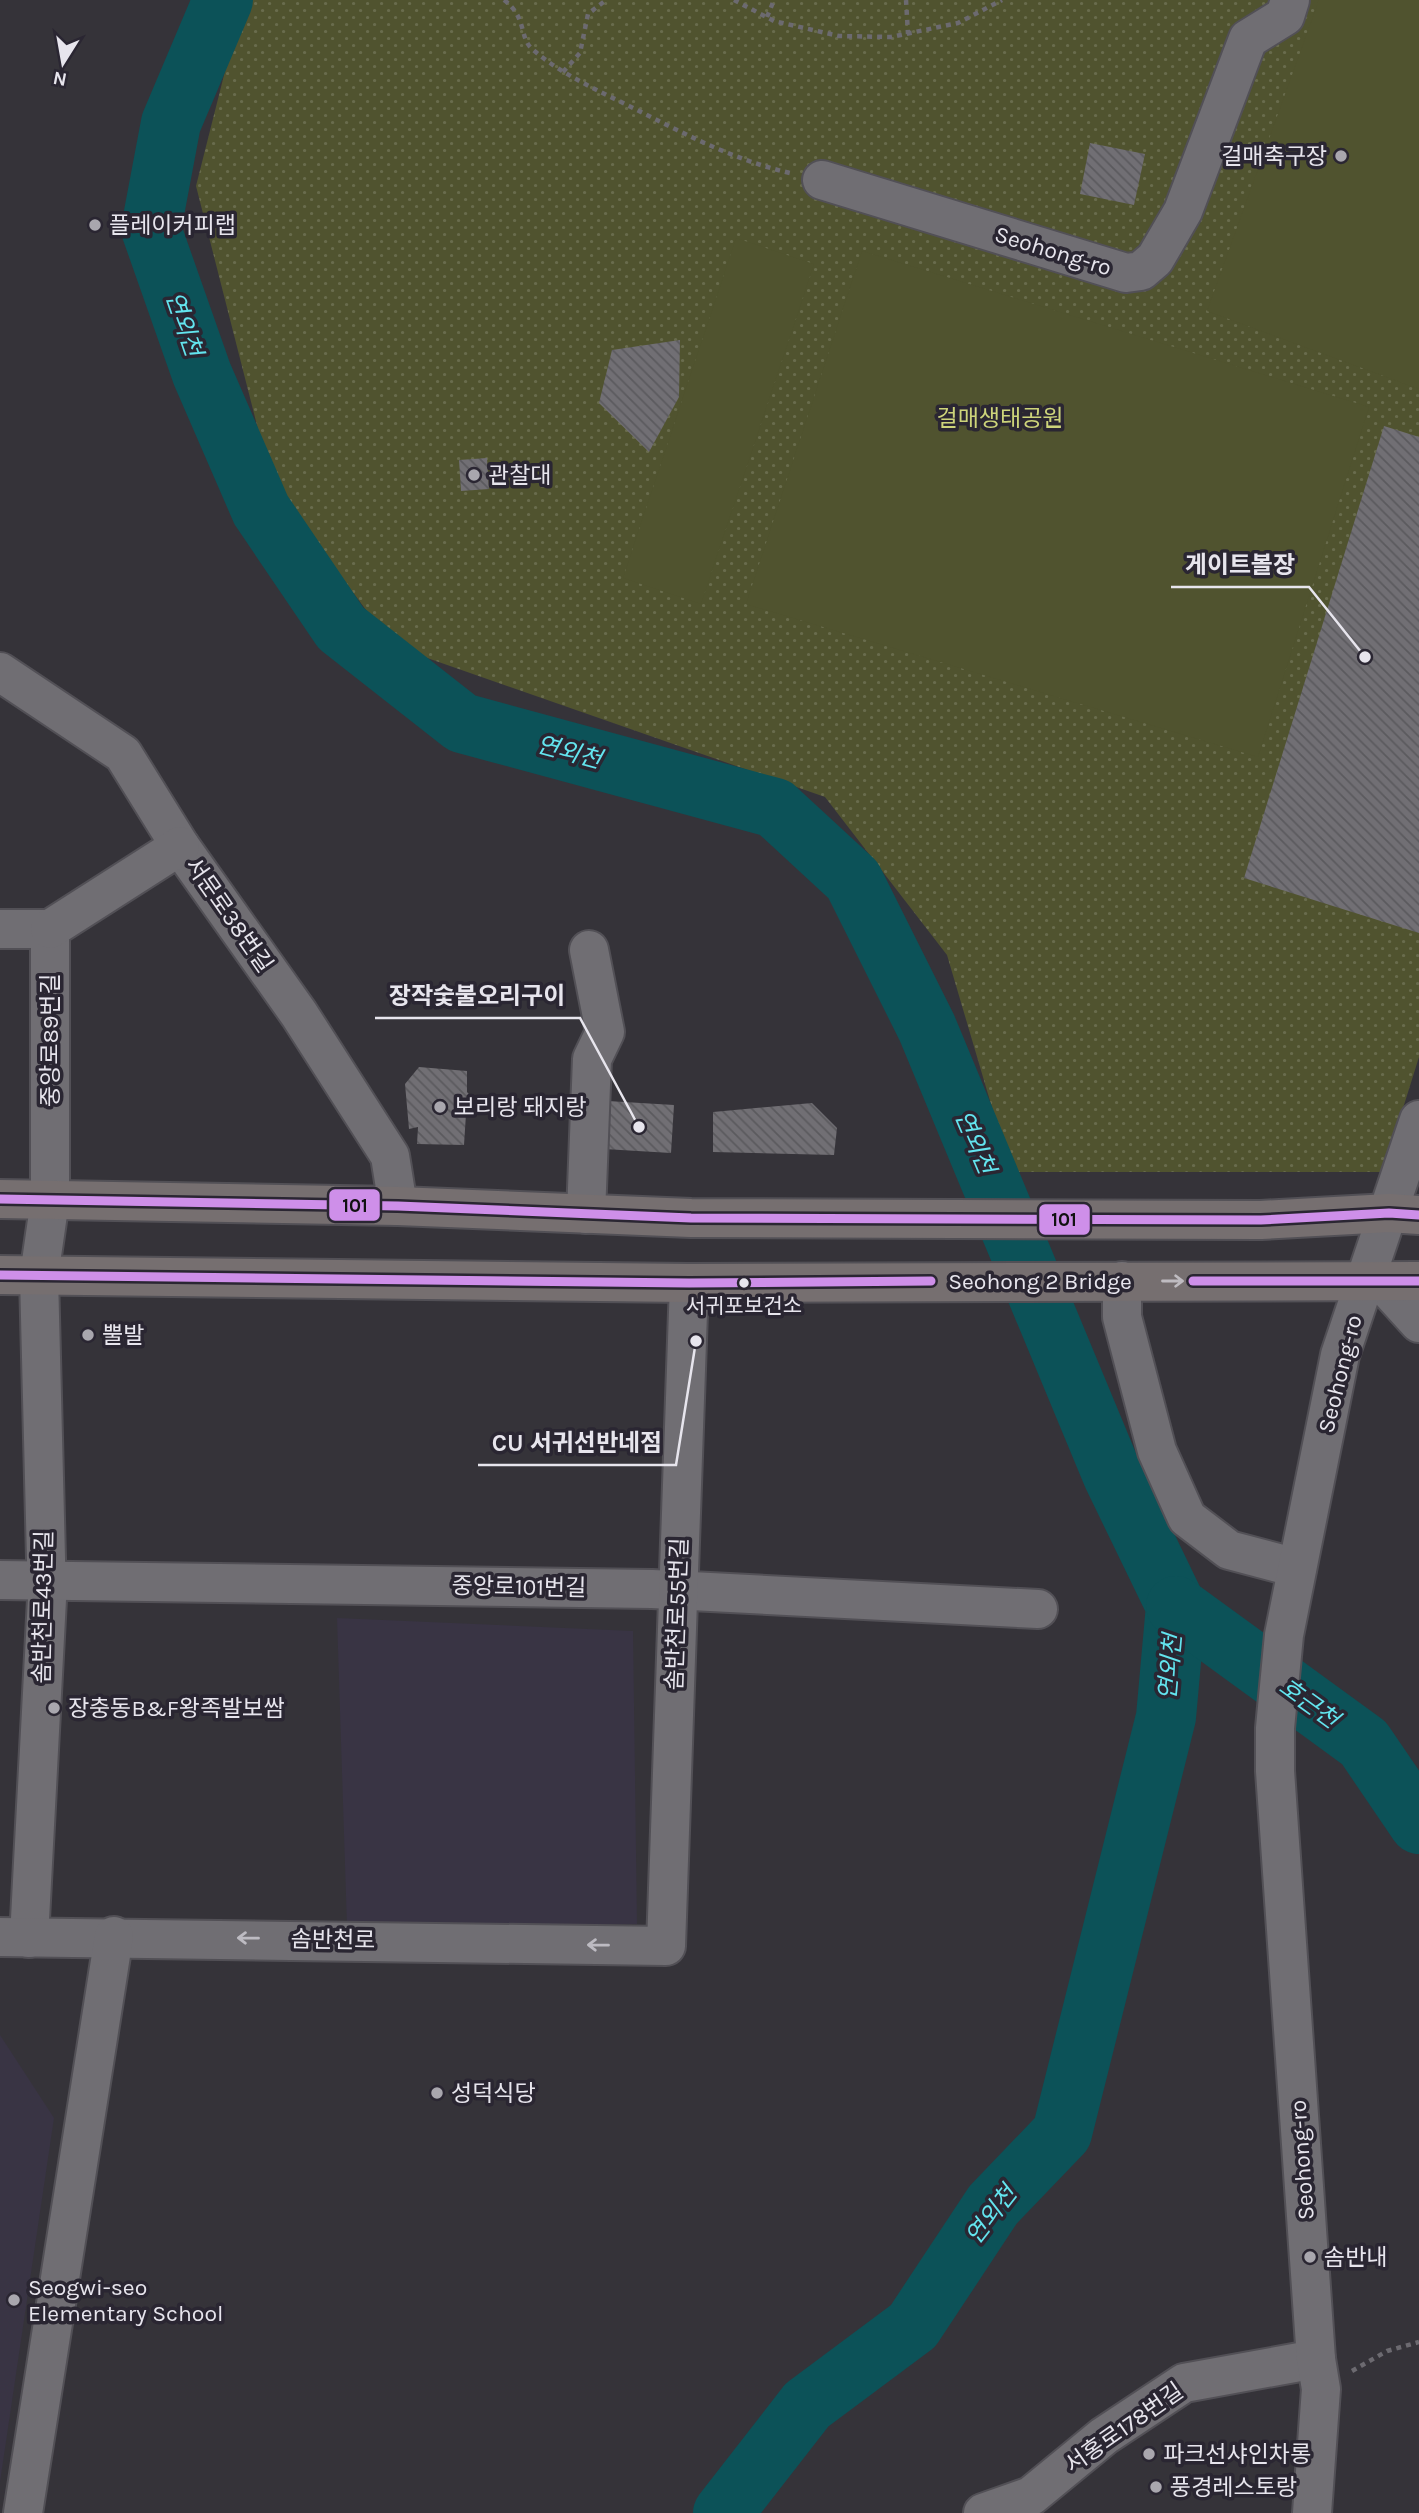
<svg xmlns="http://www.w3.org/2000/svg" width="1419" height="2513" font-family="Karla,'Noto Sans KR',sans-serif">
<defs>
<pattern id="park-dots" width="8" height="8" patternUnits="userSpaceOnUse" patternTransform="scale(1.75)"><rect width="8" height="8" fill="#50532f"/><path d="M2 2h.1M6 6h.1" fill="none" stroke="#696c4d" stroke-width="1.8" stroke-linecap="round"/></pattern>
<pattern id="building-back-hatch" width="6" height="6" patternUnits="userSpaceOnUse" patternTransform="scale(1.75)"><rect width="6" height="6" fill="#716f74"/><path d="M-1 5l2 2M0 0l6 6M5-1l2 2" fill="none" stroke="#5b5a5e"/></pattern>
</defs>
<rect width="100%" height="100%" fill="#353339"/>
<g fill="#393444">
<path d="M337,1618L633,1631L637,1924L347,1926Z"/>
<path d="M0,2035L54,2118L0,2482Z"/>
</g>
<path fill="url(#park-dots)" d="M243,0H1419V1057L1383,1172H1011L947,955L825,797L393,646L272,484L196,186Z"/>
<g fill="#50532f">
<path d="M1319,0H1419V389L1207,311Z"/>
<path d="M736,238L814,264L701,604L623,578Z"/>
<path d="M862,251L1369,407L1258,757L746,604Z"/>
</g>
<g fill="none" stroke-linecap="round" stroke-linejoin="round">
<g stroke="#0c5258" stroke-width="60">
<path d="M223,0L171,123L151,229L202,374L261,510L341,628L462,723L775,808L853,880L927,1028L1113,1476L1176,1606L1166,1717L1062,2133L993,2205L913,2326L807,2405L723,2513"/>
<path d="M1176,1606L1364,1743L1419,1824"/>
</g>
</g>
<g fill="url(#building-back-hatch)">
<path d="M1090,143L1145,154L1134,205L1080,194Z"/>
<path d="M680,340L679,397L649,452L599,403L612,350Z"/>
<path d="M1384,426L1419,437V933L1244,878Z"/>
<path d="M487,458L489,489L461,491L459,460Z"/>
<path d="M419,1067L467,1071V1092L474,1100V1113L466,1114L464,1145L417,1144L418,1127L409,1129L405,1084Z"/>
<path d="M608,1101L674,1105L671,1153L604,1149Z"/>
<path d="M812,1103L837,1128L834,1155L713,1152V1112Z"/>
</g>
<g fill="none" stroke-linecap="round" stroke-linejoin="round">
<g stroke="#525056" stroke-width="42">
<g id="minor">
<path d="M822,180L1126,273L1141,271L1155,259L1183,211L1248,39L1285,16L1290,0"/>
<path d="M0,672L123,754L180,846L299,1014L390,1156L398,1206"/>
<path d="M0,929H50V1200L39,1276L47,1599L29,1938"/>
<path d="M50,929L180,846"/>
<path d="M586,1214L592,1059L605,1032L589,950"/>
<path d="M1380,1280L1419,1323"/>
<path d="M1122,1281V1317L1157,1451L1187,1518L1229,1550L1297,1568"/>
<path d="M0,1580L652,1589L1038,1609"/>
<path d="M0,1937L666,1946L689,1283"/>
<path d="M23,2513L114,1936"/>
<path d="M983,2513L1031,2496L1104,2436L1184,2383L1316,2359"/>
<path d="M1312,2513L1321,2389L1316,2359L1275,1771V1728L1284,1635L1340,1355L1419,1120"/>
</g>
</g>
<g stroke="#525056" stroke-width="42">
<g id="major">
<path d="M0,1199L398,1206L691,1218L1261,1220L1389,1213L1419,1215"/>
<path d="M0,1275L689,1283L1419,1281"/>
</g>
</g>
<g stroke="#6c6a70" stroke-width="4.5" stroke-dasharray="5 5" stroke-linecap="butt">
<path d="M504,0C527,17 519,37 532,49C561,74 595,89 629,106C681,132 733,160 790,173"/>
<path d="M734,0L774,21L839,36L891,37L958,23L1002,0"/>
<path d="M906,0L908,34"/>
<path d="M767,17L774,0"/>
<path d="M563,72L580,53L588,14L606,0"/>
<path d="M1352,2371L1387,2351L1419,2342"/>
</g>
<use href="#minor" stroke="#706e73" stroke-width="38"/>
<use href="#major" stroke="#766f70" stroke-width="38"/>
<g stroke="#2a2632" stroke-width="14">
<g id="bus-1">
<path d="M0,1199L398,1206L691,1218L1261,1220L1389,1213L1419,1215"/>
<path d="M0,1275L689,1283L931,1281"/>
<path d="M1193,1281H1419"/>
</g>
</g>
<use href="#bus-1" stroke="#ce8fe9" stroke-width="9"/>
</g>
<defs><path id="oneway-shaft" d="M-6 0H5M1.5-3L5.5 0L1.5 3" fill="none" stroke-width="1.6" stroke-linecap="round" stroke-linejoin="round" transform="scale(1.75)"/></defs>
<use stroke="#bfbcc1" href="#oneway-shaft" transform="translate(1173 1281)"/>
<g stroke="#bdbbc2">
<use href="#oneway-shaft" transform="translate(248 1938) rotate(-179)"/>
<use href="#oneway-shaft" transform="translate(598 1945) rotate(-179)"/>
</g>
<g fill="#a9a7ae" stroke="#2a2632" stroke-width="2.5">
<circle cx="1341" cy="156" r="7"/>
<circle cx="95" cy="225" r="7"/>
<circle cx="474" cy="475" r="7"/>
<circle cx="440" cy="1107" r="7"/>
<circle cx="88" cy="1335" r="7"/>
<circle cx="54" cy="1708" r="7"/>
<circle cx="437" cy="2093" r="7"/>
<circle cx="1310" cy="2257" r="7"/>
<circle cx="14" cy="2300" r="7"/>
<circle cx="1149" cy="2454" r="7"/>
<circle cx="1156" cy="2487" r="7"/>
</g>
<circle fill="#e7e5ed" stroke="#2a2632" stroke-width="2.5" cx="744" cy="1283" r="6"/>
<g text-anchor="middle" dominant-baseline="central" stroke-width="7" stroke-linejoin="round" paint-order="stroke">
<g font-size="21" fill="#e7e5ed" stroke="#2a2632">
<text x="744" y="1306">서귀포보건소</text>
</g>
<g font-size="23" fill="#e7e5ed" stroke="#2a2632" text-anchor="start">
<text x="1327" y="156" text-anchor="end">걸매축구장</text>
<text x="109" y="225">플레이커피랩</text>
<text x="488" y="475">관찰대</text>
<text x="454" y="1107">보리랑 돼지랑</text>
<text x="102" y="1335">뿔발</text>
<text x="68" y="1708">장충동B&amp;F왕족발보쌈</text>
<text x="451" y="2093">성덕식당</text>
<text x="1324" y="2257">솜반내</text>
<text x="28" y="2287">Seogwi-seo<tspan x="28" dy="26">Elementary School</tspan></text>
<text x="1163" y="2454">파크선샤인차롱</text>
<text x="1170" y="2487">풍경레스토랑</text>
</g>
<g font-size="23" fill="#e7e5ed" stroke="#2a2632">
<text transform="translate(1053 251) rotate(17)">Seohong-ro</text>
<text transform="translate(229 915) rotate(55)">서문로38번길</text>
<text transform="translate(50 1040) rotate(-90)">중앙로89번길</text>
<text x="1040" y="1281">Seohong 2 Bridge</text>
<text transform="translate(1340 1374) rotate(-76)">Seohong-ro</text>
<text transform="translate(519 1587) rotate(1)">중앙로101번길</text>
<text transform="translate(43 1607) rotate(-89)">솜반천로43번길</text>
<text transform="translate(677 1614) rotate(-88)">솜반천로55번길</text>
<text transform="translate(333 1940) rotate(1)">솜반천로</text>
<text transform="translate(1302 2160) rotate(-94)">Seohong-ro</text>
<text transform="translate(1124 2428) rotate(-35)">서홍로178번길</text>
</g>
<g font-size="23" fill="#cdd47a" stroke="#2a2632">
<text x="1000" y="418">걸매생태공원</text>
</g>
<g font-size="24" font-style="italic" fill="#63e5ef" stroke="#2a2632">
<text transform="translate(184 324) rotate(71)">연외천</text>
<text transform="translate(569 752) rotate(15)">연외천</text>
<text transform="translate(975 1142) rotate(67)">연외천</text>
<text transform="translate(1170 1667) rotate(-85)">연외천</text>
<text transform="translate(1309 1703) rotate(36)">호근천</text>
<text transform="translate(991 2215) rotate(-52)">연외천</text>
</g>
</g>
<path fill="none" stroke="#e7e5ed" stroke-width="2.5" d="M1365 657L1309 587H1171M639 1127L580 1018H375M696 1341L676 1465H478"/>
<g fill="#e7e5ed" stroke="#2a2632" stroke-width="2.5">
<circle cx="1365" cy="657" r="7"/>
<circle cx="639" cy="1127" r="7"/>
<circle cx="696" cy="1341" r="7"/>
</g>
<g font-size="24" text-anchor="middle" font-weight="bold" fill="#e7e5ed" stroke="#2a2632" stroke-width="7" stroke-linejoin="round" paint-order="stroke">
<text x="1240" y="573">게이트볼장</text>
<text x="477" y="1004">장작숯불오리구이</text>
<text x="577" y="1451">CU 서귀선반네점</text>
</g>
<g stroke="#2a2632" stroke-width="2.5">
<rect x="328" y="1188" width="53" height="34" rx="7" fill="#ce8fe9"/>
<rect x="1038" y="1203" width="53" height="33" rx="7" fill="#ce8fe9"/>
</g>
<g font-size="19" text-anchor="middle" font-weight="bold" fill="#111">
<text x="355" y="1212">101</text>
<text x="1064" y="1226">101</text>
</g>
<g transform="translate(63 63) rotate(191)" stroke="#2a2632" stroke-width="5" paint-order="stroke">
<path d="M0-5L12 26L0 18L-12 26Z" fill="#e7e5ed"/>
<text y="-10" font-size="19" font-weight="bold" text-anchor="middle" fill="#e7e5ed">N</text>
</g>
</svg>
